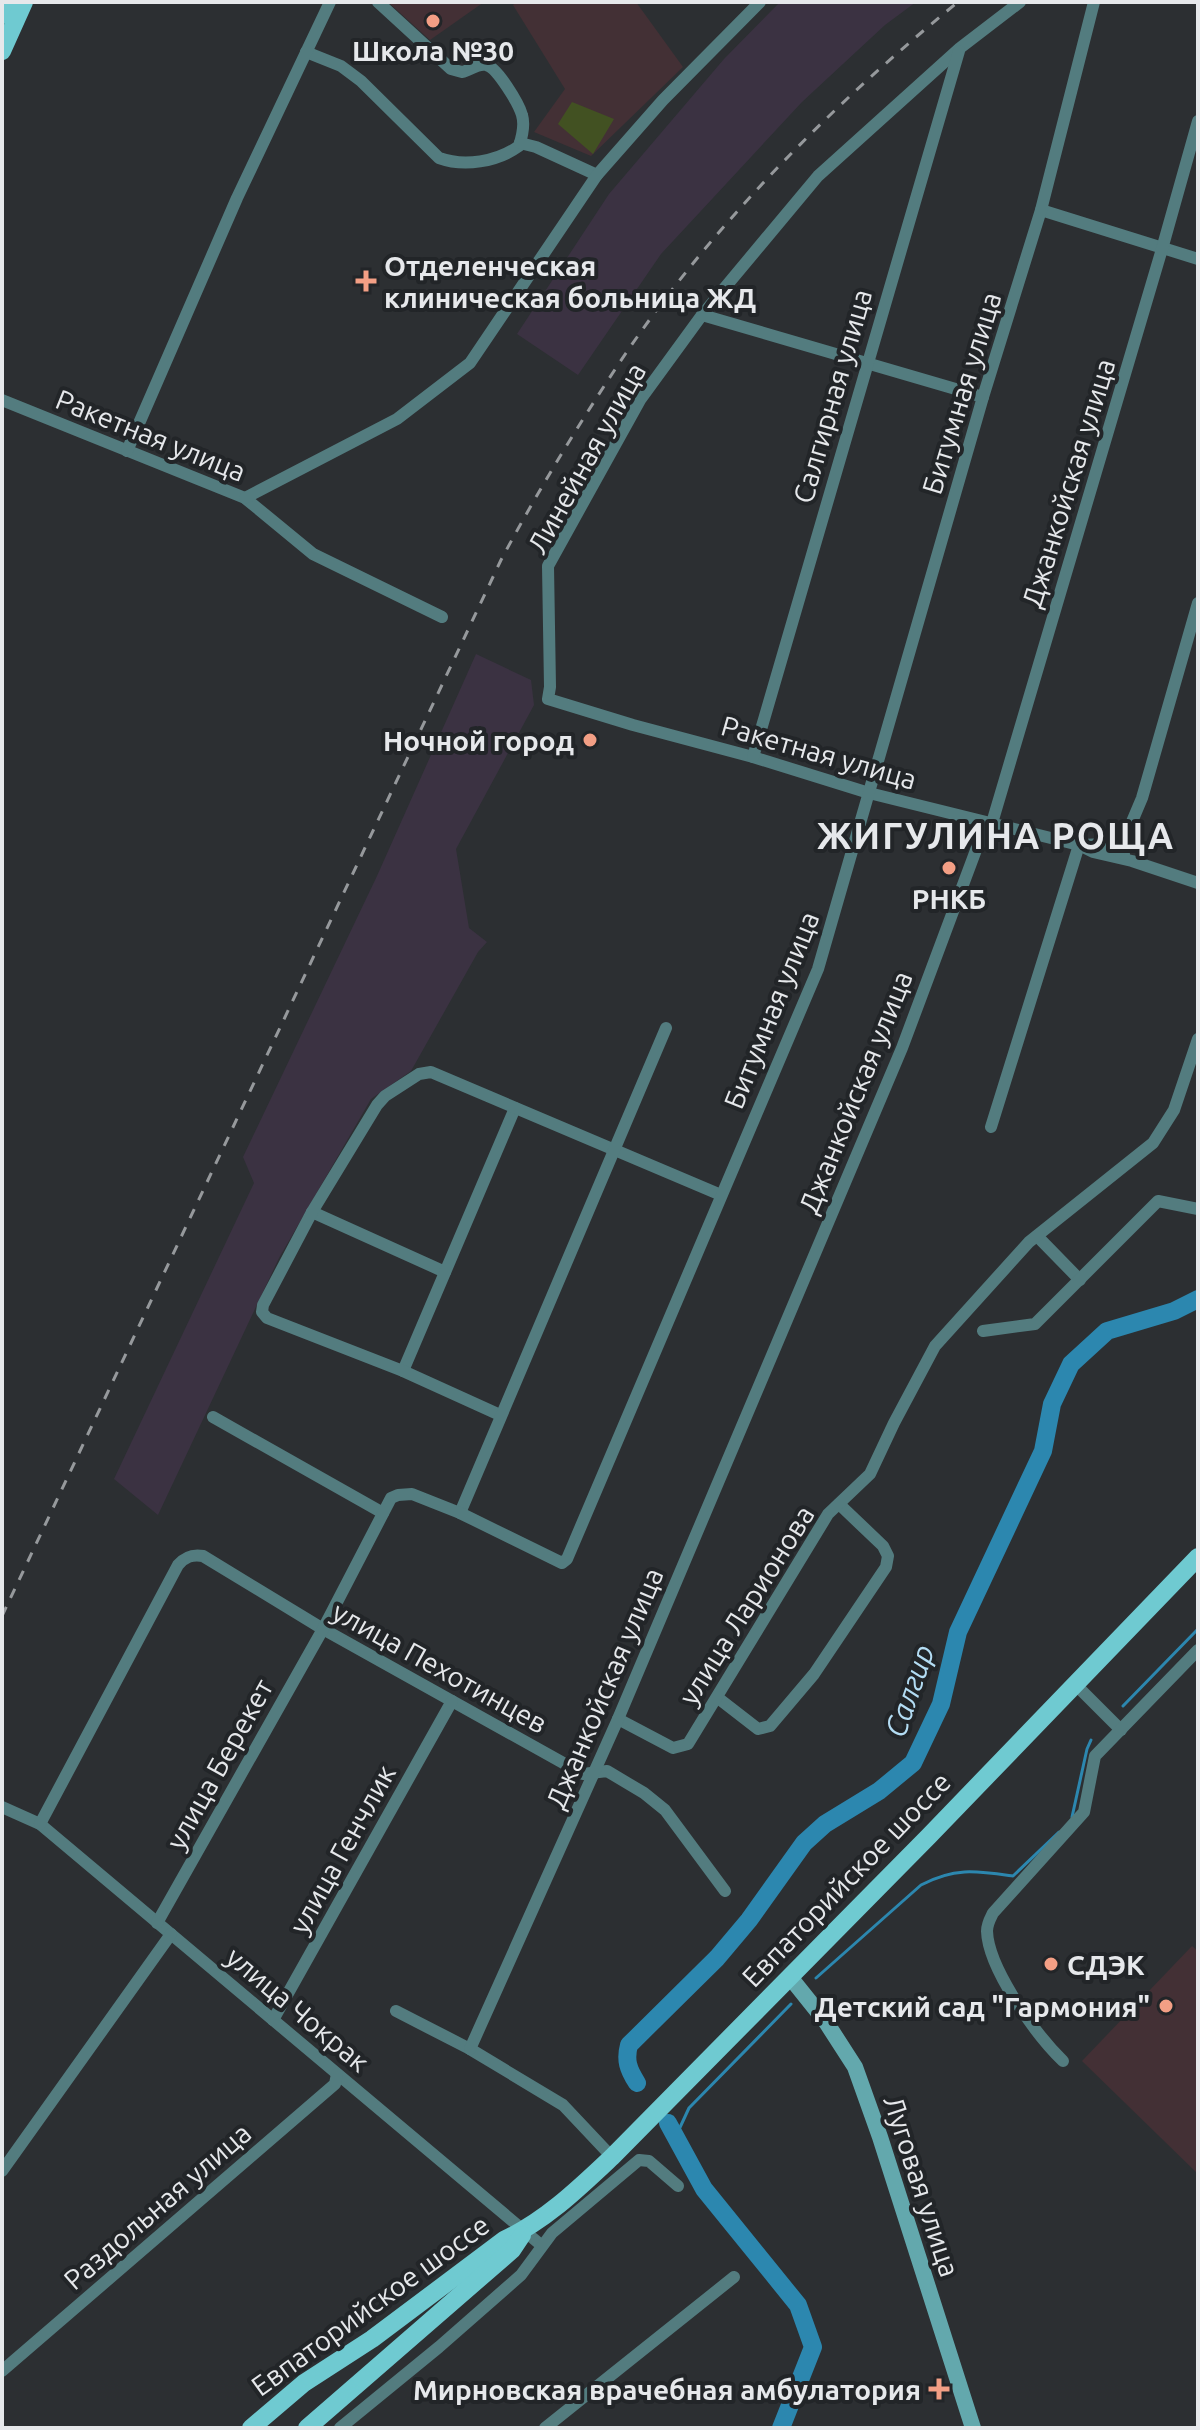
<svg xmlns="http://www.w3.org/2000/svg" width="1200" height="2430" font-family="Ubuntu,sans-serif">
<rect width="100%" height="100%" fill="#2c2f32"/>
<g fill="#3b3242">
<path d="M780,2H916L885,25L802,102L661,254L578,375L517,334L609,194L724,59Z"/>
<path d="M476,654L531,680L534,705L456,849L469,928L487,942L478,952L411,1071L371,1099L279,1258L158,1515L114,1479L254,1183L243,1157L377,876Z"/>
</g>
<g fill="#433035">
<path d="M388,2H484L430,40Z"/>
<path d="M517,2H636L683,67L591,156L534,132L565,89L513,5Z"/>
<path d="M1192,1946L1198,1951V2174L1082,2061Z"/>
</g>
<path fill="#425122" d="M572,102L614,119L593,154L558,124Z"/>
<g fill="none" stroke-linecap="round" stroke-linejoin="round">
<g stroke="#2c87af" stroke-width="3">
<path d="M1123,1706L1198,1629"/>
<path d="M1072,1817L1087,1749L1091,1740"/>
<path d="M816,1978L921,1885C955,1867 977,1871 1013,1876L1059,1832"/>
<path d="M676,2136L689,2108L791,2004"/>
</g>
<g stroke="#2c87af" stroke-width="18">
<path d="M637,2083C628,2069 625,2060 629,2045L717,1958L749,1920L804,1843L825,1824L879,1791L913,1763L941,1704L958,1632L1043,1451L1052,1404L1071,1364L1107,1331L1174,1311L1198,1299"/>
<path d="M668,2123L704,2189L798,2305L813,2347L781,2428"/>
</g>
<g stroke="#537c7f" stroke-width="12">
<path d="M1020,2L960,48L818,176L702,315L640,400L548,566L550,687L548,699L633,725L753,757L869,793L1079,845L1093,852L1132,861L1198,883"/>
<path d="M306,52L341,66L361,81L439,158C464,167 497,162 519,146C522,137 525,125 522,115C519,104 497,67 486,65C477,63 470,71 462,72L451,69L378,2"/>
<path d="M520,143L536,147L597,175"/>
<path d="M1041,210L1198,259"/>
<path d="M702,315L983,397"/>
<path d="M2,400L245,498L313,554L442,617"/>
<path d="M127,451L237,198L330,2"/>
<path d="M245,498L397,419L470,363L597,175L663,100L760,2"/>
<path d="M753,757L959,51"/>
<path d="M1081,845L1106,844L1124,854"/>
<path d="M1120,850L1142,798L1198,603"/>
<path d="M991,1127L1079,845"/>
<path d="M312,1212L445,1272"/>
<path d="M1037,1236L1080,1280"/>
<path d="M983,1331L1035,1324L1158,1201L1198,1209"/>
<path d="M403,1371L515,1108"/>
<path d="M500,1415L403,1371L267,1318L262,1312L263,1305L312,1212L377,1105L385,1096L419,1074L431,1072L721,1195"/>
<path d="M213,1417L383,1513"/>
<path d="M460,1513L666,1028"/>
<path d="M1075,1684L1121,1730"/>
<path d="M718,1698L758,1729L770,1726L814,1674L886,1567L888,1556L883,1546L839,1504"/>
<path d="M618,1719L673,1748L688,1744L828,1514L870,1474L894,1423L935,1346L1029,1242L1153,1143L1174,1110L1198,1039"/>
<path d="M2,1807L40,1824L541,2245"/>
<path d="M40,1824L178,1565C185,1557 192,1554 203,1556L323,1629L583,1774L607,1771L644,1793L665,1810L725,1891"/>
<path d="M157,1923L323,1629L391,1498L398,1495L412,1494L460,1513L562,1563L567,1559L818,969L983,397L1041,210L1094,2"/>
<path d="M396,2011L470,2049L563,2105L612,2157"/>
<path d="M273,2020L452,1701"/>
<path d="M470,2049L618,1719L902,1048L976,850L992,823L1162,249L1198,121"/>
<path d="M1063,2061C1036,2035 988,1968 987,1931C987,1924 990,1919 993,1913L1084,1812L1095,1756L1198,1650"/>
<path d="M2,2171L171,1934"/>
<path d="M2,2371L335,2084L337,2074"/>
<path d="M340,2428L439,2347L521,2275L552,2233L639,2160L649,2161L678,2186"/>
<path d="M545,2428L734,2277"/>
</g>
<path stroke="#63a8ad" stroke-width="16" d="M790,1977L826,2022L855,2067L880,2137L973,2428"/>
<g stroke="#6fcad1" stroke-width="18">
<path d="M2,15L8,2"/>
<path d="M2,51L24,2"/>
<path d="M251,2428L304,2383L372,2339L504,2240C546,2220 578,2189 612,2157L929,1836L1198,1557"/>
<path d="M307,2428L512,2250L522,2235"/>
</g>
<path stroke="#96999c" stroke-width="3" stroke-dasharray="10 10" stroke-linecap="butt" d="M2,1616L501,560C539,489 581,420 626,353C717,220 834,103 958,2"/>
</g>
<g fill="#f39f85" stroke="#222528" stroke-width="3">
<circle cx="433" cy="21" r="8"/>
<path d="M362 269h8v8h8v8h-8v8h-8v-8h-8v-8h8z"/>
<circle cx="590" cy="740" r="8"/>
<circle cx="949" cy="868" r="8"/>
<circle cx="1051" cy="1964" r="8"/>
<circle cx="1166" cy="2006" r="8"/>
<path d="M935 2377h8v8h8v8h-8v8h-8v-8h-8v-8h8z"/>
</g>
<g text-anchor="middle" dominant-baseline="central" stroke-width="8" stroke-linejoin="round" paint-order="stroke">
<g font-size="28" font-weight="bold" fill="#e6e8eb" stroke="#222528" text-anchor="end">
<text x="433" y="50" text-anchor="middle">Школа №30</text>
<text x="384" y="265" text-anchor="start">Отделенческая<tspan x="384" dy="32">клиническая больница ЖД</tspan></text>
<text x="574" y="740">Ночной город</text>
<text x="949" y="898" text-anchor="middle">РНКБ</text>
<text x="1067" y="1964" text-anchor="start">СДЭК</text>
<text x="1150" y="2006">Детский сад "Гармония"</text>
<text x="921" y="2389">Мирновская врачебная амбулатория</text>
</g>
<g font-size="28" fill="#e6e8eb" stroke="#222528">
<text transform="translate(961 393) rotate(-73)">Битумная улица</text>
<text transform="translate(832 396) rotate(-74)">Салгирная улица</text>
<text transform="translate(151 435) rotate(22)">Ракетная улица</text>
<text transform="translate(586 458) rotate(-61)">Линейная улица</text>
<text transform="translate(1068 483) rotate(-73)">Джанкойская улица</text>
<text transform="translate(819 752) rotate(16)">Ракетная улица</text>
<text transform="translate(771 1010) rotate(-68)">Битумная улица</text>
<text transform="translate(855 1092) rotate(-68)">Джанкойская улица</text>
<text transform="translate(746 1605) rotate(-58)">улица Ларионова</text>
<text transform="translate(440 1667) rotate(29)">улица Пехотинцев</text>
<text transform="translate(604 1688) rotate(-67)">Джанкойская улица</text>
<text transform="translate(219 1764) rotate(-61)">улица Берекет</text>
<text transform="translate(342 1849) rotate(-61)">улица Генчлик</text>
<text transform="translate(846 1879) rotate(-46)">Евпаторийское шоссе</text>
<text transform="translate(298 2009) rotate(40)">улица Чокрак</text>
<text transform="translate(922 2186) rotate(72)">Луговая улица</text>
<text transform="translate(157 2206) rotate(-41)">Раздольная улица</text>
<text transform="translate(370 2305) rotate(-36)">Евпаторийское шоссе</text>
</g>
<g font-size="30" font-style="italic" fill="#b3dcf3" stroke="#222528">
<text transform="translate(909 1691) rotate(-71)">Салгир</text>
</g>
<g font-size="36" font-weight="bold" letter-spacing="2" fill="#e6e8eb" stroke="#222528">
<text x="996" y="835">ЖИГУЛИНА РОЩА</text>
</g>
</g>
<rect width="1200" height="2430" fill="none" stroke="#e6e8eb" stroke-width="8"/>
</svg>
